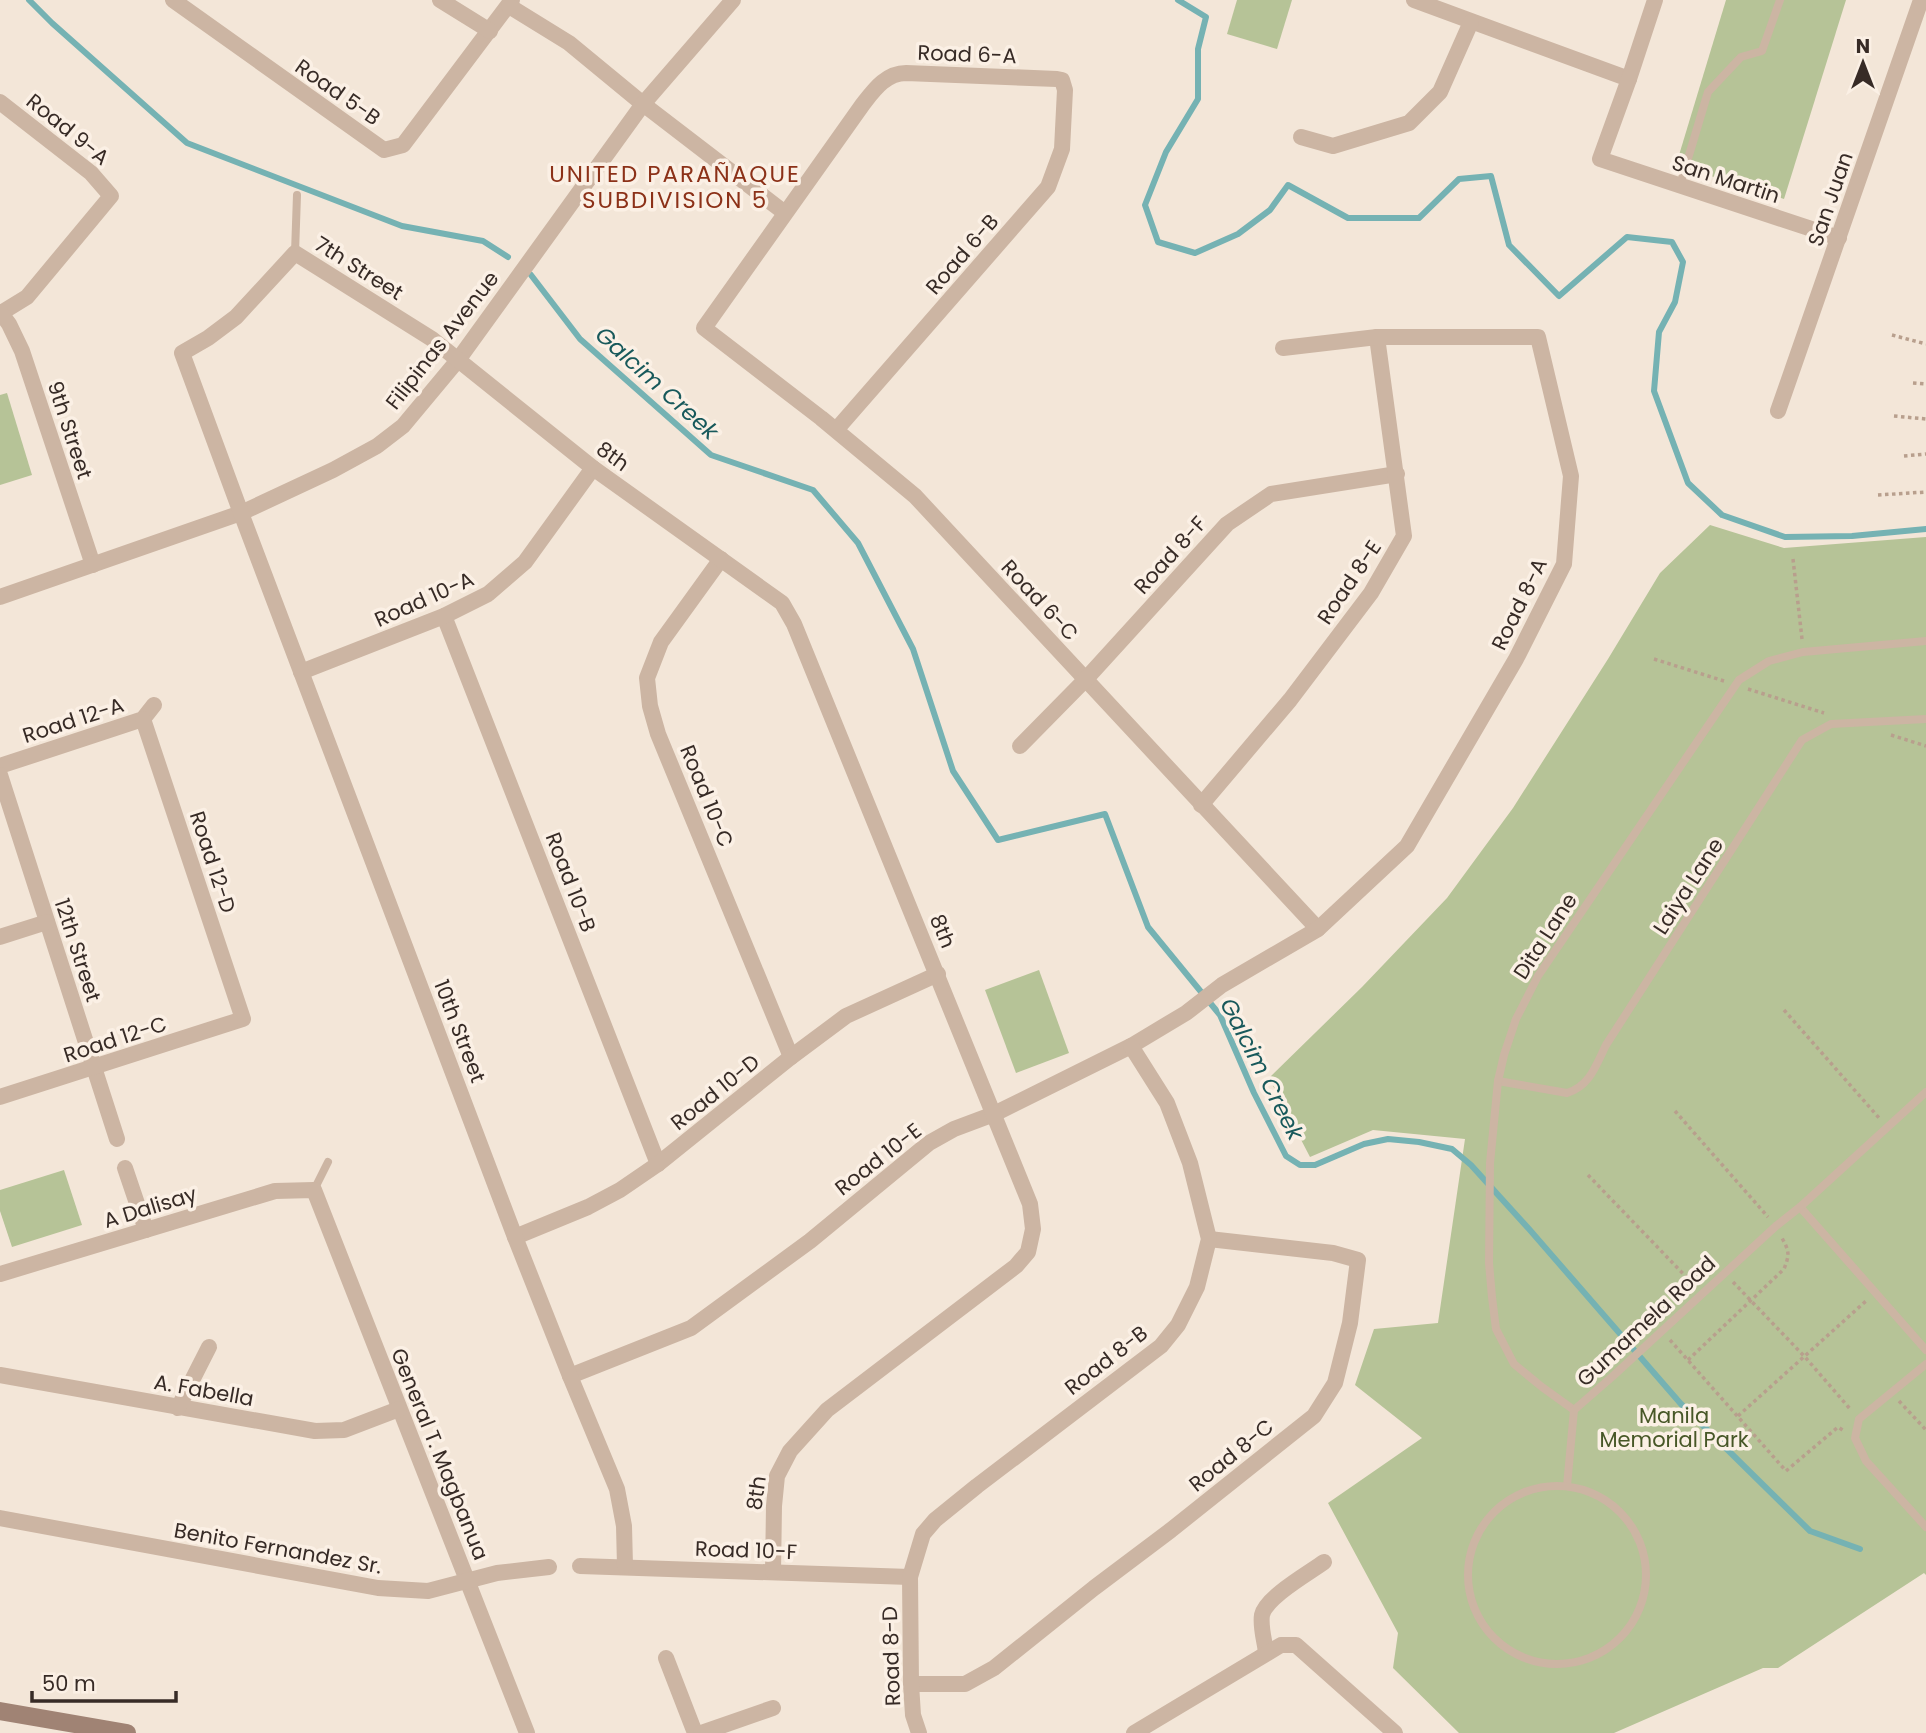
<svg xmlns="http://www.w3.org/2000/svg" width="1926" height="1733" font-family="Poppins,sans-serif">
<rect width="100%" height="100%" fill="#f3e6d8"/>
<g fill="#b6c397">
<path d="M1237,0H1292L1277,49L1227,34Z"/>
<path d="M1726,0H1846L1784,199L1676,165Z"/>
<path d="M7,393L32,475L0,485V395Z"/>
<path d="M1710,525L1784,548L1926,537V1575L1924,1573L1778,1668H1763L1614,1733H1459L1393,1668L1398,1633L1328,1503L1422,1438L1355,1385L1374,1329L1438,1323L1465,1139L1373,1130L1310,1157L1269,1078L1362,987L1447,898L1513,808L1608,659L1660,573Z"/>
<path d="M1039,970L1069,1053L1016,1073L985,990Z"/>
<path d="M64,1170L82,1225L12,1247L0,1211V1190Z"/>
</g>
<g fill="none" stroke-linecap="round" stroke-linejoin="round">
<g stroke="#75b2b3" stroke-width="6">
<path d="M29,0L52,23L187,143L402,226L483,241L508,257"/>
<path d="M1178,0L1206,17L1198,49V99L1166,152L1145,205L1158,242L1195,253L1238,234L1270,210L1288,185L1348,218H1419L1459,179L1491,176L1509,245L1559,296L1627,237L1672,242L1683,262L1675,302L1659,332L1654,391L1688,483L1722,515L1785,537L1852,536L1926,529"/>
<path d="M531,275L580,339L711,455L813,490L858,543L913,649L953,771L998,840L1105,814L1148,927L1220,1015L1254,1093L1286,1156L1300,1165H1315L1364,1144L1388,1139L1419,1142L1452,1149L1471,1165L1529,1229L1681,1404L1810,1531L1860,1549"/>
</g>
<g stroke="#b89f8d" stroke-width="3.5" stroke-dasharray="3.5 3.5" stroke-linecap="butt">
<path d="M1892,335L1926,344"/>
<path d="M1913,383L1926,384"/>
<path d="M1894,416L1926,419"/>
<path d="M1904,456L1926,454"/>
<path d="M1878,495L1926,492"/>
<path d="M1793,559L1802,639"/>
<path d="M1654,659L1724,681"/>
<path d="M1748,689L1824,713"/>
<path d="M1891,735L1926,746"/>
<path d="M1784,1010L1880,1119"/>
<path d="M1675,1111L1768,1217"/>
<path d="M1588,1175L1693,1284"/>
<path d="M1733,1282L1805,1357L1851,1410"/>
<path d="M1670,1340L1786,1471L1838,1427L1844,1431"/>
<path d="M1688,1360L1784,1269C1790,1254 1789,1251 1782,1238"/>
<path d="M1899,1401L1926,1430"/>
<path d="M1738,1416L1866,1301"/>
</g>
<g stroke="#ccb5a3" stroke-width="8">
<path d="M1680,185L1708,92L1741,57L1762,51L1780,0"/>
<path d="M295,253L297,195"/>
<path d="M1498,1081L1567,1093C1590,1086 1596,1065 1606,1045L1802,740L1831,724L1926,719"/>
<path d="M314,1190L328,1162"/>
<path d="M1800,1207L1926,1350"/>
<path d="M1926,1364L1859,1419L1855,1438L1866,1461L1926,1527"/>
<path d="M1574,1410L1542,1387L1514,1364L1496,1329L1492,1297L1489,1263L1490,1163L1498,1081L1504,1055L1516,1019L1538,976L1739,680L1769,661L1803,652L1926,641"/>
<path d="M1567,1486L1574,1410L1613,1376L1776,1226L1800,1207L1926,1092"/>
<circle cx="1557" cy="1575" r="89"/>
</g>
<g stroke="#ccb5a3" stroke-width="16">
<path d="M173,0L384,150L403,145L512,0"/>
<path d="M440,0L490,31"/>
<path d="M1414,0L1629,79"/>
<path d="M1655,0L1629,79L1600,159L1839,238"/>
<path d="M509,6L569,43L643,104L785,213"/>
<path d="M0,102L91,173L111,196L27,297L1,313"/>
<path d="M1301,137L1333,146L1409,123L1440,92L1471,22"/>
<path d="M0,312L9,324L22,351L93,565"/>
<path d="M1778,411L1921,0"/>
<path d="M836,430L1048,187L1062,149L1065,90L1062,80L1057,79L906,73C886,73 874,90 863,104L704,328L821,418L915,496L1318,929"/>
<path d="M721,559L661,642L647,678L650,706L658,734L791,1057"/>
<path d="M0,597L241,513L333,470L377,446L403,426L458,360L643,104L733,0"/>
<path d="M444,616L658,1164"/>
<path d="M301,672L444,616L488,594L525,562L593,468"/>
<path d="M1020,746L1085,680L1227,524L1271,494L1397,474"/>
<path d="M0,766L143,719L154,705"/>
<path d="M0,775L117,1139"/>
<path d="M1201,805L1290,700L1371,593L1404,536L1377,337"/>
<path d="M0,937L47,922"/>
<path d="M0,1097L243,1019L143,719"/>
<path d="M125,1168L146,1230"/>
<path d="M515,1237L588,1207L620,1190L658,1164L791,1057L846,1016L938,974"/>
<path d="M0,1274L275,1191L314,1190L527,1733"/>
<path d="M0,1375L315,1431L344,1430L399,1409"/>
<path d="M570,1376L691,1328L810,1241L929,1143L954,1129L994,1114L1131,1046L1186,1013L1222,985L1318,929L1407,846L1516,659L1564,564L1571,476L1538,337H1377L1283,348"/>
<path d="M178,1408L209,1347"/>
<path d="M0,1518L378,1588L428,1591L497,1573L549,1567"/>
<path d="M580,1566L910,1577"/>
<path d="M625,1566L624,1526L617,1489L570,1376L515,1237L241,513L182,353L208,338L236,317L295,253L432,339L593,468L782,603L794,624L1030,1204L1033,1229L1028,1252L1016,1266L827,1410L790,1451L777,1476L774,1506L773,1572"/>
<path d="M1266,1653C1265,1642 1260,1627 1262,1615C1266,1597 1309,1573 1324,1562"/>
<path d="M666,1658L695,1733"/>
<path d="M911,1684H965L994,1668L1094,1588L1171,1530L1314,1416L1335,1383L1350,1323L1358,1260L1333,1253L1209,1239"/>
<path d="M701,1733L773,1708"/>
<path d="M919,1733L913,1715L911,1684L910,1577L923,1534L935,1520L977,1486L1161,1346L1178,1325L1197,1287L1209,1239L1190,1163L1167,1103L1131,1046"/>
<path d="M1134,1733L1281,1645H1296L1395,1733"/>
</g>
<path stroke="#a08374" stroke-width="18" d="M0,1711L127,1733"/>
</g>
<g text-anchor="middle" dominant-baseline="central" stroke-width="7" stroke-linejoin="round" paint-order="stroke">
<g font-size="21" fill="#372b26" stroke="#fbf0e5">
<text transform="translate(967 54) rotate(2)">Road 6-A</text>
<text transform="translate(338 92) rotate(35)">Road 5-B</text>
<text transform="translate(68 129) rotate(39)">Road 9-A</text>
<text transform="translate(1726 179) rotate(18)">San Martin</text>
<text transform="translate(1830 199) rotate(-71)">San Juan</text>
<text transform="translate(962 254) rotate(-49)">Road 6-B</text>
<text transform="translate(359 268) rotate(32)">7th Street</text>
<text transform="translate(442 340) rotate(-52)">Filipinas Avenue</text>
<text transform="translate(70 430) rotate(72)">9th Street</text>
<text transform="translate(613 456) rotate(36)">8th</text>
<text transform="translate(1170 555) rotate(-48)">Road 8-F</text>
<text transform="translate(1349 582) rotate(-56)">Road 8-E</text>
<text transform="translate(424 599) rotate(-24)">Road 10-A</text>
<text transform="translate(1040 600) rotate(47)">Road 6-C</text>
<text transform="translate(1519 604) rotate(-64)">Road 8-A</text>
<text transform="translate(73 720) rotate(-18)">Road 12-A</text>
<text transform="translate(707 796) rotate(68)">Road 10-C</text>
<text transform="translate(213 862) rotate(72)">Road 12-D</text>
<text transform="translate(571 882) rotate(69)">Road 10-B</text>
<text transform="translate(1688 886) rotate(-57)">Laiya Lane</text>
<text transform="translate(943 931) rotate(68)">8th</text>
<text transform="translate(1545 936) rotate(-57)">Dita Lane</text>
<text transform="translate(78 950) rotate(72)">12th Street</text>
<text transform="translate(460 1031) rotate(69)">10th Street</text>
<text transform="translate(115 1039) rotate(-18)">Road 12-C</text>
<text transform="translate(715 1092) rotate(-39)">Road 10-D</text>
<text transform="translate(878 1159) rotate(-38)">Road 10-E</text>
<text transform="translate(150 1207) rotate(-17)">A Dalisay</text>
<text transform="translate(1646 1321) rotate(-43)">Gumamela Road</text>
<text transform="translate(1106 1360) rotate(-38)">Road 8-B</text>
<text transform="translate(204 1390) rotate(10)">A. Fabella</text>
<text transform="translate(440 1454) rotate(68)">General T. Magbanua</text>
<text transform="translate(1231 1455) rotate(-39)">Road 8-C</text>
<text transform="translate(756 1493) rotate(-82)">8th</text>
<text transform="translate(278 1548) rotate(10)">Benito Fernandez Sr.</text>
<text transform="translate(746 1550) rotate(2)">Road 10-F</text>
<text transform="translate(891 1656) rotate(-92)">Road 8-D</text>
</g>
<g font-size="21" fill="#475727" stroke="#fbf0e5">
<text x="1674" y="1415">Manila<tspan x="1674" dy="24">Memorial Park</tspan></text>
</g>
<g font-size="23" letter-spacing="2" fill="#8c3118" stroke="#fbf0e5">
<text x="675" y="174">UNITED PARAÑAQUE<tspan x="675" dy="26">SUBDIVISION 5</tspan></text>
</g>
<g font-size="23" font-style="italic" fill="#18595b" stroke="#fbf0e5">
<text transform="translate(657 383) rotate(42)">Galcim Creek</text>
<text transform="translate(1262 1069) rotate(63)">Galcim Creek</text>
</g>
</g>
<g transform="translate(1863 63)" stroke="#fbf0e5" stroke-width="5" paint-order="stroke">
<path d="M0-5L12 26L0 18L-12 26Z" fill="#372b26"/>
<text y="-10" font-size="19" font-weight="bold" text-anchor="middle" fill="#372b26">N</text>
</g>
<path d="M32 1691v10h144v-10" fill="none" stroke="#372b26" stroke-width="3.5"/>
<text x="42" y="1691" font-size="21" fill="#372b26" stroke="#fbf0e5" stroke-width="5" paint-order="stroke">50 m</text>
</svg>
